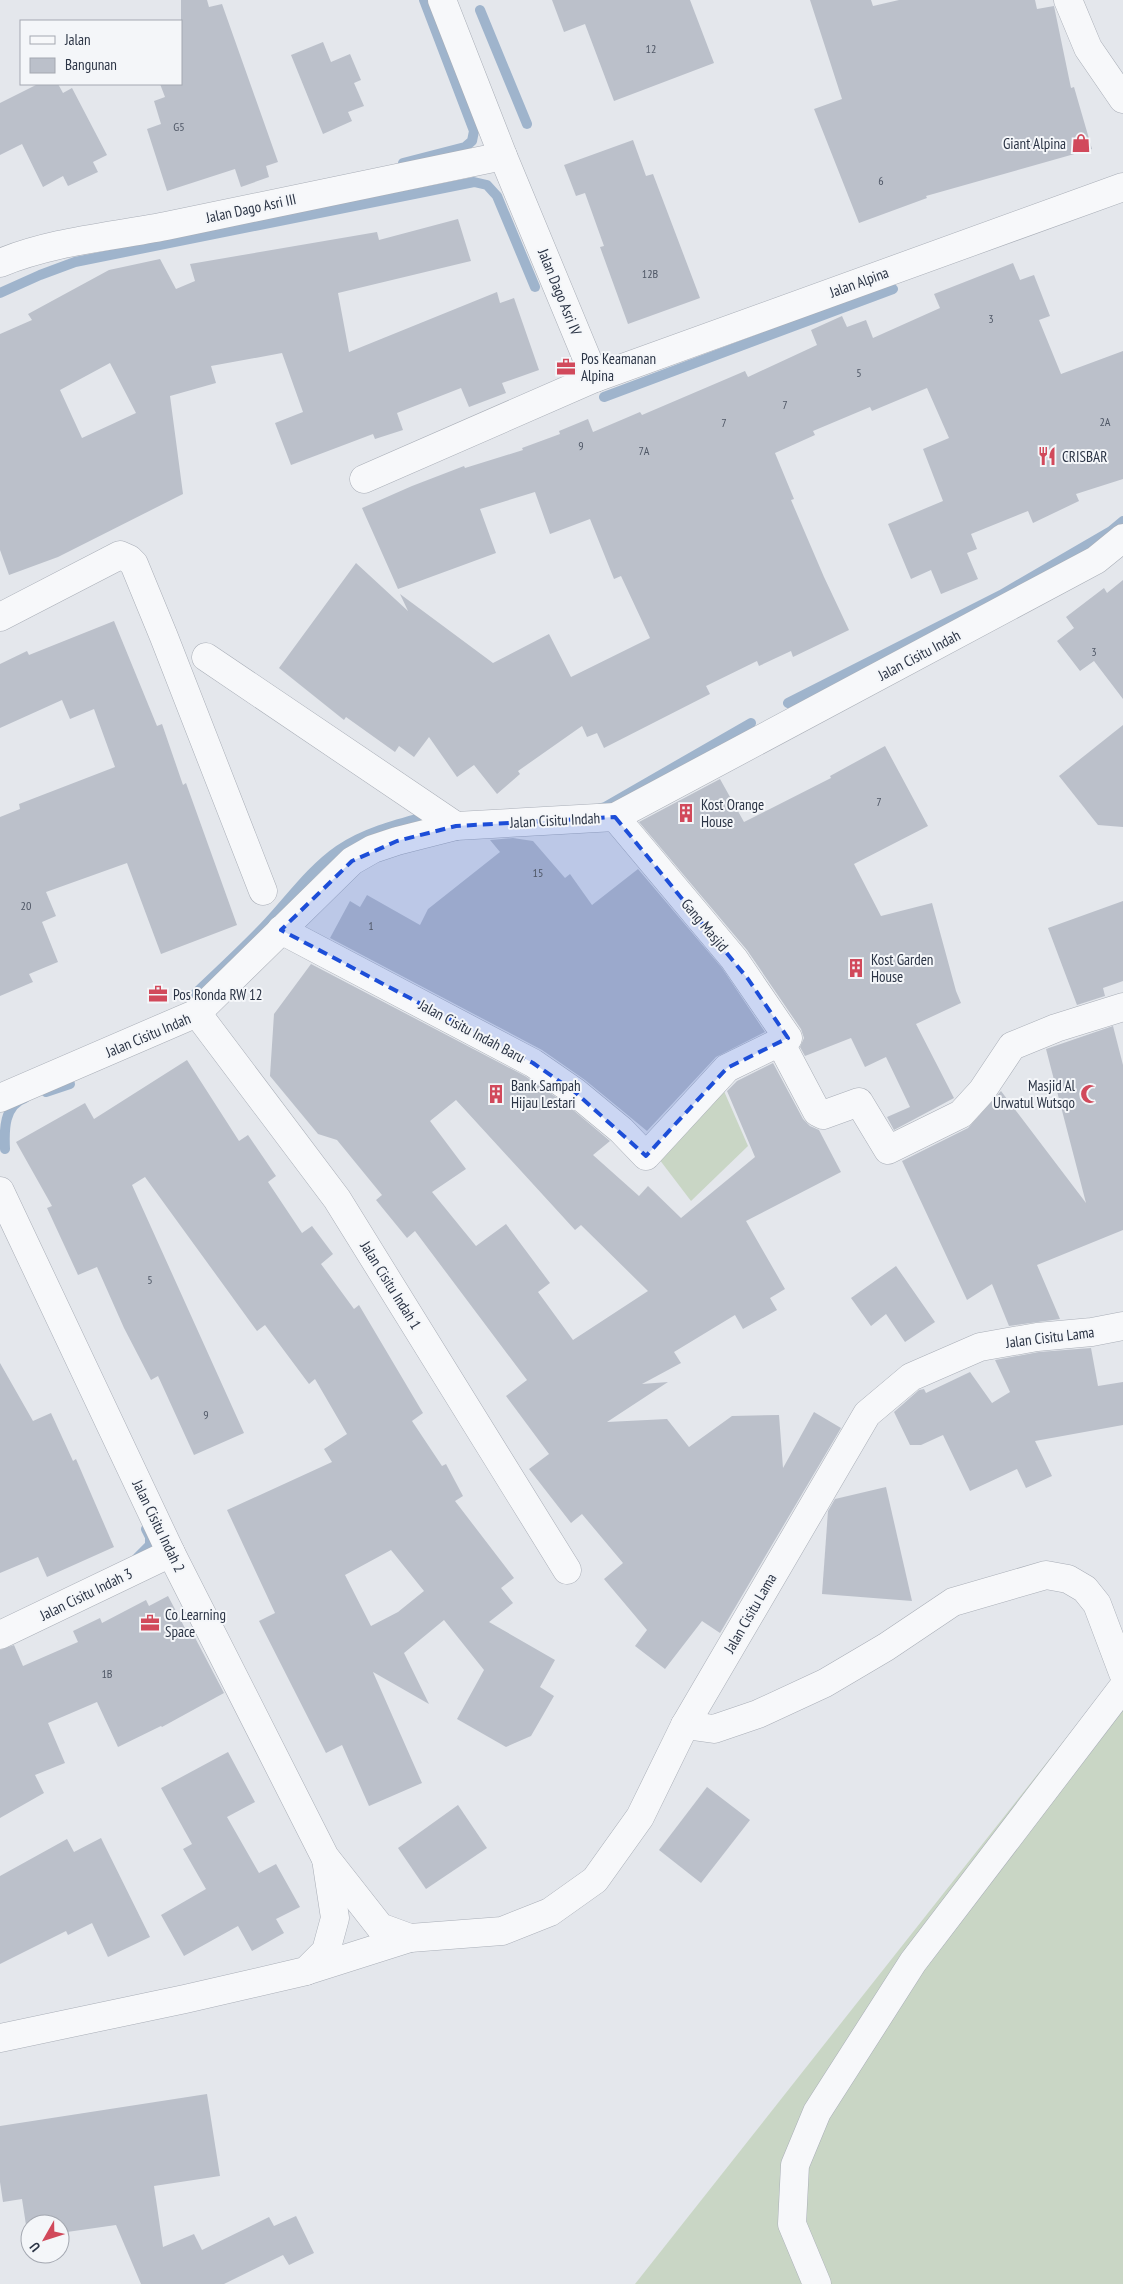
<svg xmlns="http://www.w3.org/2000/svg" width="1123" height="2284" font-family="'PT Sans Narrow',sans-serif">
<rect width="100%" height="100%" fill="#e4e7ec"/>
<g fill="#c9d6c5">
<path d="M720,1082L748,1146L691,1201L656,1155Z"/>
<path d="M1123,1666V2284H635Z"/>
</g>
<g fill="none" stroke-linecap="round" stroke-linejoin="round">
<g stroke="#9fb4cc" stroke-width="10">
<path d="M480,10L527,124"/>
<path d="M403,163L465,147L472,141L474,131L424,0"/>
<path d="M0,293L40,275L75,262L474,182L487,185L497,196L535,287"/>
<path d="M604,397L893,289"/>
<path d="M788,703L1001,595L1111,531L1123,521"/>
<path d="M598,809L605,807L751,723"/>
<path d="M195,994C218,972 242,950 264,927C288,902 310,870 339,850C364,833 394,825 424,817"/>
<path d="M46,1092L70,1084"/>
<path d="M5,1149C4,1130 4,1105 25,1098"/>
<path d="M137,1558L150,1545V1537L146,1529"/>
</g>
</g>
<g fill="#bbc0ca" fill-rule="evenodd">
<path d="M181,0H207L209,7L222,4L278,162L266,166L269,177L241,187L235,169L167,191L147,129L161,124L154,101L165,97L160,84H181Z"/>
<path d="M552,0H690L714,63L614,101L585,24L564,32Z"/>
<path d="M810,0H871L873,6L899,0H1035L1037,9L1054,6L1071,88L1074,87L1092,149L926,196L927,198L859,223L814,109L842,99Z"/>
<path d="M323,42L331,62L350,54L361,80L354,83L364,106L348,112L352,121L323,134L291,55Z"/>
<path d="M38,84H58L63,93L72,88L107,155L93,162L98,172L68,186L63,176L43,187L22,144L0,155V103Z"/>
<path d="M633,140L646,176L653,174L700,298L628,324L600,247L604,246L585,193L576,196L564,165Z"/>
<path d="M458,219L471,261L338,293L349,352L497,292L500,303L514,298L539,370L502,383L506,393L469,407L461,388L397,413L403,430L375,439L373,434L291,465L275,423L303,412L282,353L211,366L216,383L170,396L183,494L58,557L9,575L0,550V334L32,320L28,314L109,270L160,259L176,289L195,281L190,264L377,232L379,240ZM110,363L136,413L82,438L60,390Z"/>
<path d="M1013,263L1020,280L1034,275L1050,316L1039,320L1061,374L1123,351V479L1076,494L1079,501L1033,523L1028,511L971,534L977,549L967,553L978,579L941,594L931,570L911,579L888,524L943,501L923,449L949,438L927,388L872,411L870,407L813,431L815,435L775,453L794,499L791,500L824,577L849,630L793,657L791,651L759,666L757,661L706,686L710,694L604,748L597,733L587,737L582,726L518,771L520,774L497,794L474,765L457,777L429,737L414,757L399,746L395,752L346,717L344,720L279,668L356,563L408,611L400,594L493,663L549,634L571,677L650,638L621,576L614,579L590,519L550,534L535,492L480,509L496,553L398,589L362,508L412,486L464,466L465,468L523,450L522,448L560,434L559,431L588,419L593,432L640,412L642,415L745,371L748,377L817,345L811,330L842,316L847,327L866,320L873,338L940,308L934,294Z"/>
<path d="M1123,580V699L1094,661L1080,671L1057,641L1074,628L1066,617L1104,588L1107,593Z"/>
<path d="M114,621L157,726L162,724L183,785L186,783L237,925L161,954L127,863L46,892L56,916L42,922L58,962L29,974L33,982L0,996V817L20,809L19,804L115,767L94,709L70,719L62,700L0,728V664L27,651L29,655Z"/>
<path d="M1123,725V827L1098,825L1059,776Z"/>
<path d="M885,746L928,826L854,864L881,916L932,903L956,991L961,1003L916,1024L954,1098L894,1130L887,1117L910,1107L886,1057L865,1067L851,1038L805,1056L800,1047L804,1038L801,1029L747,950L639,822L720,779L744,822L831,778L830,776Z"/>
<path d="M513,838L533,841L565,878L570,874L592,905L638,869L722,968L765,1032L716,1057L647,1131L585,1080L542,1050L330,938L350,901L360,907L367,895L420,925L428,909L500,852L490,840Z"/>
<path d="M1123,901V981L1103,988L1105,996L1077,1005L1048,928Z"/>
<path d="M311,964L525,1076L566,1104L610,1141L593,1155L639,1196L648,1186L681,1218L755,1157L727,1091L737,1081L773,1063L803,1119L810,1126L819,1130L841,1172L746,1221L785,1289L770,1298L777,1310L743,1329L735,1315L674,1352L681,1363L642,1384L668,1382L607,1422L667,1419L689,1447L732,1416L779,1415L783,1468L814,1412L841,1428L720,1633L702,1621L665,1669L635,1646L647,1630L604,1579L623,1563L582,1514L571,1523L529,1469L549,1454L506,1396L527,1380L415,1231L407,1238L376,1200L382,1195L337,1140L318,1134L270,1076L274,1014ZM456,1100L575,1230L581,1225L648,1291L573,1340L538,1292L550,1283L506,1224L476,1246L432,1192L466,1169L430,1121Z"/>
<path d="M1113,1026L1123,1065V1230L1037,1265L1060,1319L1009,1326L992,1284L967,1300L902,1161L968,1128L1001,1091L1086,1203L1046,1049Z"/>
<path d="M187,1060L239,1141L248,1135L276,1176L268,1182L302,1233L312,1226L333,1254L321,1264L354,1309L359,1305L423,1413L412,1421L442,1466L446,1464L463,1496L455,1501L514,1578L501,1588L513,1603L489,1622L555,1660L540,1687L554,1696L531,1736L506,1747L457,1719L484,1670L444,1620L404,1653L429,1704L373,1672L422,1783L369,1806L342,1745L326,1753L259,1621L275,1613L227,1510L332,1462L324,1449L347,1434L315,1379L309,1384L265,1325L257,1331L145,1177L132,1185L244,1433L194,1455L158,1376L151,1380L124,1328L97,1267L78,1275L47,1208L52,1206L16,1142L85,1103L94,1119ZM391,1550L424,1591L398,1612L371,1626L345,1575Z"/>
<path d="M896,1266L935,1322L905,1342L886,1314L871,1326L851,1298Z"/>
<path d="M1091,1348L1098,1386L1123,1382V1425L1035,1441L1052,1476L1026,1488L1017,1469L970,1491L943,1435L921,1445H910L894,1412L919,1390L924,1389L926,1393L970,1372L992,1403L1010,1392L995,1360L1039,1352Z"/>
<path d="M0,1363L33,1421L51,1413L73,1461L76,1459L114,1547L47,1577L38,1557L0,1573Z"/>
<path d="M886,1487L912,1601L822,1594L828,1511L835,1499Z"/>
<path d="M168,1596L187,1632L191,1630L224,1693L162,1727L161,1726L118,1747L97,1702L48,1723L65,1763L35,1775L44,1793L0,1818V1650L14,1645L23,1666L78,1642L73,1631L100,1618L102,1623L146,1600L149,1606Z"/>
<path d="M228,1752L255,1802L227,1817L259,1873L276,1864L300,1907L276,1919L284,1933L252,1951L238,1926L184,1956L161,1915L206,1889L183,1849L192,1844L161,1788Z"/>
<path d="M707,1787L750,1820L701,1883L659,1850Z"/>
<path d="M458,1805L487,1848L426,1889L398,1848Z"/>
<path d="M101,1838L150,1937L108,1957L92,1923L68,1935L66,1931L0,1964V1876L67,1839L74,1852Z"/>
<path d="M207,2094L220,2176L154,2186L163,2247L194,2234L202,2250L269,2217L274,2226L296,2216L314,2253L289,2265L283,2255L224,2284H141L116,2225L60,2233V2224H30L28,2238L22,2199L3,2202L0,2182V2126Z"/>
</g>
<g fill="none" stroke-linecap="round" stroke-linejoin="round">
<g stroke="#a9aeb7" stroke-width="29">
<g id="minor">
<path d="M442,0L503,156L595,378"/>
<path d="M1068,0L1088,48L1123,99"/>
<path d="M0,263C53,241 110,237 166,226C278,203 390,179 503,156"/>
<path d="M364,479L595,378L1123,187"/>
<path d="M0,617L120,555L129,559L134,564L164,637L263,891"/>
<path d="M206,657L456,826"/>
<path d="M281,930L533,1063L575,1092L621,1130L646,1156L727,1068L788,1038L734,959L615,817"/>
<path d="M197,1013L337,1199L567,1570"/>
<path d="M780,1042L817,1112L823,1115L859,1102L888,1150L961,1114L982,1091L1012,1046L1056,1028L1123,1007"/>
<path d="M0,1098L197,1013L352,861L373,849L397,841L456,826L615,817L1096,560L1123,538"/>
<path d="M0,1191L171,1553L325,1857L380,1927L410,1938"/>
<path d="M0,1635L171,1553"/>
<path d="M685,1725L714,1729L758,1714L825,1683L886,1647L953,1602L1046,1575L1068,1579L1085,1589L1097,1604L1123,1673"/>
<path d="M306,1971L410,1938L502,1931L550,1912L595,1880L640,1817L685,1725L867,1414L911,1377L980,1347L1037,1337L1092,1332L1123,1326"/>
<path d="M0,2038L185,1999L306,1971L326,1951L335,1918L326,1859"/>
<path d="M817,2284L792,2224L795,2165L817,2112L913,1962L1123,1687"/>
</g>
</g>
<use href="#minor" stroke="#f7f8fa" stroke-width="28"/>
</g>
<path fill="#1d4ed8" fill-opacity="0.2" stroke="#1d4ed8" stroke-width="4" stroke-dasharray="10 6" stroke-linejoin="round" d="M615,817L748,979L788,1038L727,1068L646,1156L575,1092L533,1063L281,930L352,861L397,841L456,826Z"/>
<defs>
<g id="shop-bare" transform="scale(1.5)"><path d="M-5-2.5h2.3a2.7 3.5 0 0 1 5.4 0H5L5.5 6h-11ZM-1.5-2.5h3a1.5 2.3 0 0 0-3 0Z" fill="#d1495b" stroke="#f4f6f9" stroke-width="2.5" paint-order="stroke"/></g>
<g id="office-bare" transform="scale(1.5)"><path d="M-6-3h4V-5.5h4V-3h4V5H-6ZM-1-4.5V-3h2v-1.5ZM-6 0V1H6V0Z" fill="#d1495b" stroke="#f4f6f9" stroke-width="2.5" paint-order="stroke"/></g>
<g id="restaurant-bare" transform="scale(1.5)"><path d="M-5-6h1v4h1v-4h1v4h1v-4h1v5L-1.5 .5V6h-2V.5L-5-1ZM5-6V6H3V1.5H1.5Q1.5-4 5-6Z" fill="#d1495b" stroke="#f4f6f9" stroke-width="2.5" paint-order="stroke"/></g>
<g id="building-bare" transform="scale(1.5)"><path d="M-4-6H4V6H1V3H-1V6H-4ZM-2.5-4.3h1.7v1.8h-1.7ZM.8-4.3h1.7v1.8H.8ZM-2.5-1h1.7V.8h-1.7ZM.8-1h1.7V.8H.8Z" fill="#d1495b" stroke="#f4f6f9" stroke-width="2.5" paint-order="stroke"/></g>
<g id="mosque-bare" transform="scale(1.5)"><path d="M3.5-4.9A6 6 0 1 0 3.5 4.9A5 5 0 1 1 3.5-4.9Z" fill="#d1495b" stroke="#f4f6f9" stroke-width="2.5" paint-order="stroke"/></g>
</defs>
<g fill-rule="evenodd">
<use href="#shop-bare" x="1081" y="143"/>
<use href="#office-bare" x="566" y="367"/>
<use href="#restaurant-bare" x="1047" y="456"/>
<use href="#building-bare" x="686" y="813"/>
<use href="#building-bare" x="856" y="968"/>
<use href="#office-bare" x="158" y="994"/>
<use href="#building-bare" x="496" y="1094"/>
<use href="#mosque-bare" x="1090" y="1094"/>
<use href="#office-bare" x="150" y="1623"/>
</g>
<g text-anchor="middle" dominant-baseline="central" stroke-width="4" stroke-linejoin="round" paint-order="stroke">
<g font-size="12" fill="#4f5766">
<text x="651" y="48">12</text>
<text x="179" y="126">G5</text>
<text x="881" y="180">6</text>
<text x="650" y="273">12B</text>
<text x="991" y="318">3</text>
<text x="859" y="372">5</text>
<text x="785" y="404">7</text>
<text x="1105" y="421">2A</text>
<text x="724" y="422">7</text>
<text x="581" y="445">9</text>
<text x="644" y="450">7A</text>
<text x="1094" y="651">3</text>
<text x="879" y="801">7</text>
<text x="538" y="872">15</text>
<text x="26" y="905">20</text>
<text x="371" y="925">1</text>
<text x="150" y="1279">5</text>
<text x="206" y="1414">9</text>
<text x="107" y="1673">1B</text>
</g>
<g font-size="15" fill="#2b3445" stroke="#f4f6f9" text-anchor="start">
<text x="1066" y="143" text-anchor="end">Giant Alpina</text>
<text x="581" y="358">Pos Keamanan<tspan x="581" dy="17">Alpina</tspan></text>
<text x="1062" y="456">CRISBAR</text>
<text x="701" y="804">Kost Orange<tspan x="701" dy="17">House</tspan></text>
<text x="871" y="959">Kost Garden<tspan x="871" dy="17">House</tspan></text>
<text x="173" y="994">Pos Ronda RW 12</text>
<text x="511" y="1085">Bank Sampah<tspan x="511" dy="17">Hijau Lestari</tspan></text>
<text x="1075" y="1085" text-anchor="end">Masjid Al<tspan x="1075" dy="17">Urwatul Wutsqo</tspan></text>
<text x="165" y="1614">Co Learning<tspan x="165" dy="17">Space</tspan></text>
</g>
<g font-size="15" fill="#2b3445" stroke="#f4f6f9">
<text transform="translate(251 208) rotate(-12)">Jalan Dago Asri III</text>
<text transform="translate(859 282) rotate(-20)">Jalan Alpina</text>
<text transform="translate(560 292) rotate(68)">Jalan Dago Asri IV</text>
<text transform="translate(919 655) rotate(-28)">Jalan Cisitu Indah</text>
<text transform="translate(555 820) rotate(-3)">Jalan Cisitu Indah</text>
<text transform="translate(705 925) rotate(50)">Gang Masjid</text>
<text transform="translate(472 1031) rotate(28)">Jalan Cisitu Indah Baru</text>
<text transform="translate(148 1035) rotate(-23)">Jalan Cisitu Indah</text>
<text transform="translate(391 1285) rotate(58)">Jalan Cisitu Indah 1</text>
<text transform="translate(1050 1337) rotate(-7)">Jalan Cisitu Lama</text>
<text transform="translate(159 1526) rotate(64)">Jalan Cisitu Indah 2</text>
<text transform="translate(86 1594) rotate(-26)">Jalan Cisitu Indah 3</text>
<text transform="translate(750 1613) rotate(-60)">Jalan Cisitu Lama</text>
</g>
</g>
<rect x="20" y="20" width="162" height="65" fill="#f4f6f9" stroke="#a4a8b1"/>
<rect x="30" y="36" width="25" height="8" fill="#f7f8fa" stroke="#a4a8b1"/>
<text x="65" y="45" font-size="15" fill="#2b3445">Jalan</text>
<rect x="30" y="58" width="25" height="15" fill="#bbc0ca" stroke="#a4a8b1"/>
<text x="65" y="70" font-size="15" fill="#2b3445">Bangunan</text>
<g transform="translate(45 2239) rotate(231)"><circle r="24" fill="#f4f6f9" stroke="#a4a8b1"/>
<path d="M0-4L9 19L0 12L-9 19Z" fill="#d1495b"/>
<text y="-8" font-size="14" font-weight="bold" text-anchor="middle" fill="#2b3445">U</text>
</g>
</svg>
